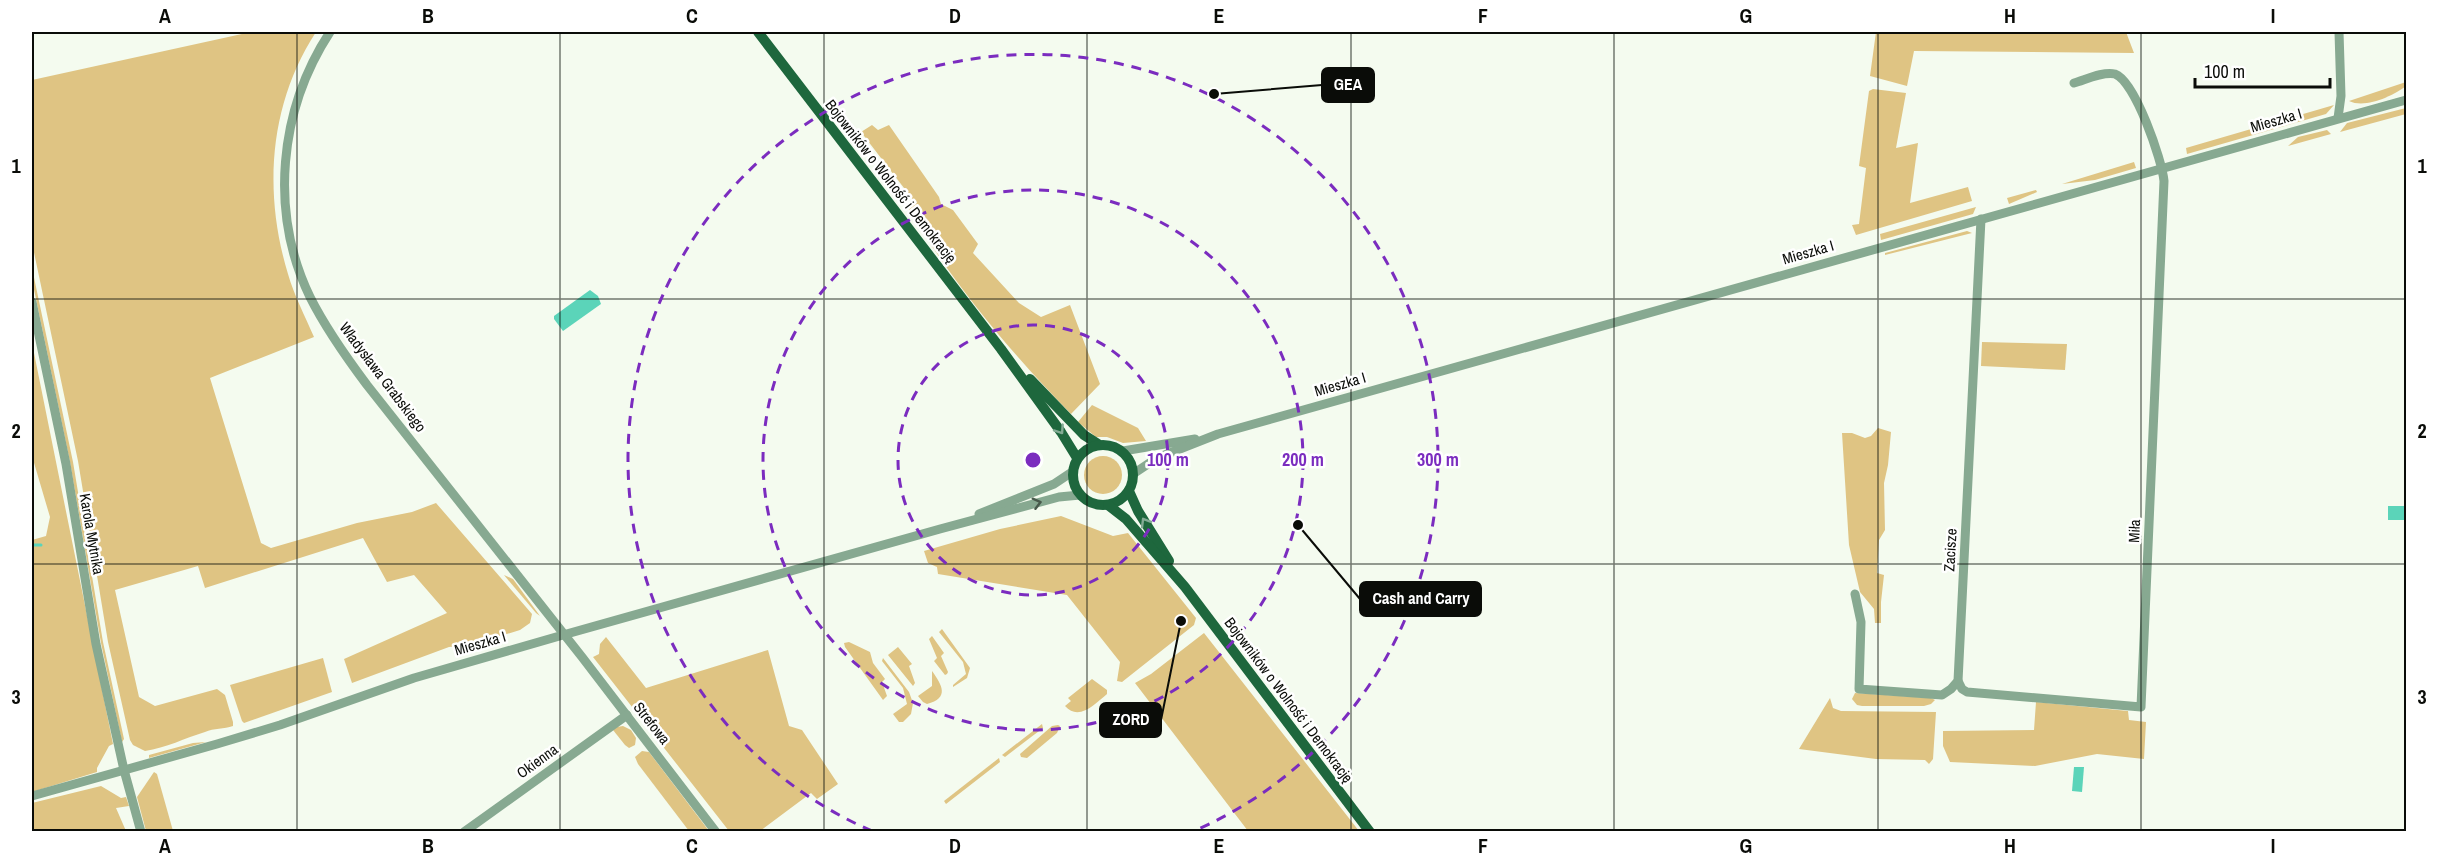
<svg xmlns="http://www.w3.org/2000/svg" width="2438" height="863" font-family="'Archivo Narrow',sans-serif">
<rect width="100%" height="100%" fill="#f4fbef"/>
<g fill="#dfc483">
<path d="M251,32H316C269,104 263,192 288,274C294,295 305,316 314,337L210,378L261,543L271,548L357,523L412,512L436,503L532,614L530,623L520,630L474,644L449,647L352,683L344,659L447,613L414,575L387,582L363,538L205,588L198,566L115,590L139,697L155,706L217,689L225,695L233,722V726C224,729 214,728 205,732C185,738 166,748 145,751L133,745L130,740L108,642L78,461L32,243V80Z"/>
<path d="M1876,32H2126L2134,53L1914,51L1907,86L1870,76Z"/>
<path d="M2406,82V86C2393,96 2365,109 2349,101Z"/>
<path d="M1873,89L1906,93L1896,148L1918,143L1910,203L1968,187L1972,201L1856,235L1852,225L1859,224L1866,168L1859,166L1869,91Z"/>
<path d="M2334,105L2326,114L2187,154L2186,148Z"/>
<path d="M2406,108V114L2340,132L2347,123Z"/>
<path d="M872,125L878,130L889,125L939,197L941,204L953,210L978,244L973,253L1019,303L1041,317L1070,305L1100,384L1071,414C1009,351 951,281 906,205L914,201L861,132Z"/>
<path d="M2327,130L2331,134L2288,146L2298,137Z"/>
<path d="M2134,162L2136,168L2095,180L2062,184Z"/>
<path d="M2036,190L2037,192L2009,204L2007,198Z"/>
<path d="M1976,207L1973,214L1881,240L1880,234Z"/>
<path d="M1967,231L1972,233L1885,255V253Z"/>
<path d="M32,268L73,462L103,642L124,739L122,742L101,643L70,462L32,280Z"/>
<path d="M1982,342L2067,344L2065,370L1981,366Z"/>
<path d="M32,343L113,744L109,746L97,768V772L32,792V540L46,536L50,517L32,456Z"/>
<path d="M1092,405L1138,428L1146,441L1123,443L1107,437H1096L1078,422Z"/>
<path d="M1878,428L1891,432L1888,465L1884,483L1885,530L1879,540L1877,573L1884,575L1881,602V623H1875L1874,609L1860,592L1849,545L1842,433H1852L1865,438L1871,436Z"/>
<circle cx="1103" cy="475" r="19"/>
<path d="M1061,516L1113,536L1128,533L1196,618L1194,625L1122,682L1117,681L1120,662L1067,595L938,574L937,567L928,563L924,551L1000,529Z"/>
<path d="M504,575L513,579L540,616L536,613Z"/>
<path d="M942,629L970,668L967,678L953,687V685L966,674L963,662L939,632Z"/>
<path d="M1204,633L1359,831H1248L1135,683L1151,674Z"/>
<path d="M932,636L944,653L941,656L948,672L947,674L945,675L934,661L937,658L929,639Z"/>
<path d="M606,637L646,688L768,650L789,726L802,730L838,784L817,799L811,793L760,831H729L593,657L599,654L600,644Z"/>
<path d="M849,642L870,652L873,663L885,679L882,682L887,696L883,700L845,647L844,643Z"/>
<path d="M898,647L912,664L909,666L915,683L913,686L888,655Z"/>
<path d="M323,658L332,692L244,723L242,721L230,685Z"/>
<path d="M883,658L909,692L913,703L911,714L903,722H899L893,714L907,704L903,688L882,661Z"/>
<path d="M932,671C942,685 950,698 927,704L923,702L918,696L932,686Z"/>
<path d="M1092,679L1107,690V694C1096,703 1079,722 1065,706L1071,701L1068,698Z"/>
<path d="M1855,693L1931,698L1935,700L1931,704L1924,706H1862L1857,705L1852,699Z"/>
<path d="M1830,698L1833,708L1841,711L1936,712L1933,759L1929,764L1925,760L1876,759L1799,749Z"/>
<path d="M2036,702L2128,711L2129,720L2146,722L2144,759L2097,754L2035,766L1950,762L1943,746V731L2034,730Z"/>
<path d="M1042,724L1043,728L1005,757L1002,755Z"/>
<path d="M1058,725L1060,726L1057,733L1027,758L1021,757L1020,754L1052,726Z"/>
<path d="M623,726L631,730L636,738L635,745L629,748L625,745L613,730L617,727Z"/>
<path d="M206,742L149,758V755L193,743Z"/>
<path d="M642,751L649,752L709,831H689L638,764L635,757Z"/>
<path d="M999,758L1000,762L946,804L944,801Z"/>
<path d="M154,772L157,774L173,831H146L137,797Z"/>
<path d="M101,786L121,798L126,797L129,806L116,808L126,831H32V803Z"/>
</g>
<g fill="#5bd4b9">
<path d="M590,290L598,296L601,304L563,331L554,319V316Z"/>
<rect x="2388" y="506" width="18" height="14"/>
<path d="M2074,767H2084L2082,792L2072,791Z"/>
</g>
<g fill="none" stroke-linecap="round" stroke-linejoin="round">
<path stroke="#5bd4b9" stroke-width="3" d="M32,545H41"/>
<g stroke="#87a991" stroke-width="9">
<path d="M330,32C279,110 269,212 310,297C326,329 346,357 367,385L582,657L716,832"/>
<path d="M2338,118L2341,96L2339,32"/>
<path d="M32,302L66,464L96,644L124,770L141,832"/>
<path d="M1123,451L1195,439"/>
<path d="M1133,474L1157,458L1218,434L2406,100"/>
<path d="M979,514L1054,484L1072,472"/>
<path d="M1855,594L1861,622L1859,689L1942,695L1951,689L1958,681L1981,219"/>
<path d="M1958,681L1962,689L1967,692L2141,707L2164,181C2162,160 2135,81 2115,74C2103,71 2085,80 2074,83"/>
<path d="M32,796L217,744L280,725L414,678L563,635L940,529L1059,497L1080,495"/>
<path d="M464,832L627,715"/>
</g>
<g stroke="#1e673d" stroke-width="10">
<path d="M758,32L1001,349L1061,432L1077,458"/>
<path d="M1030,379L1084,435L1098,444"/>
<circle cx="1103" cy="475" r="30"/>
<path d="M1129,491L1138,511L1169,561"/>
<path d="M1108,505L1126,519L1185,587L1370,832"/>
</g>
</g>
<defs><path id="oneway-chevron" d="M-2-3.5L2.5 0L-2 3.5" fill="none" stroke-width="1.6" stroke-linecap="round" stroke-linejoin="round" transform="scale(1.5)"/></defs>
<g stroke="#83ab94">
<use href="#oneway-chevron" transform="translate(1060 430) rotate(56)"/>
<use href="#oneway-chevron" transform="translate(1145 522) rotate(-121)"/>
</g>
<use stroke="#485a4c" href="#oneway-chevron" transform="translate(1037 503) rotate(-15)"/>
<path fill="none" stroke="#0a0c08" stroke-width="1.5" stroke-opacity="0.55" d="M297,32V832M560,32V832M824,32V832M1087,32V832M1351,32V832M1614,32V832M1878,32V832M2141,32V832M32,299H2406M32,564H2406"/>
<g fill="none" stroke="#7b2cbf" stroke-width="3" stroke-dasharray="10 8">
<circle cx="1033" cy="460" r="135"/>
<circle cx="1033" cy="460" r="270"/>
<path d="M872 831A405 405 0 1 1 1194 831"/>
</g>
<g text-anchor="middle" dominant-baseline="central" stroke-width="5" stroke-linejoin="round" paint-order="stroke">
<g font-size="15" fill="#0a0c08" stroke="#fff">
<text transform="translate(2276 120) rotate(-16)">Mieszka I</text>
<text transform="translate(891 181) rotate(52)">Bojowników o Wolność i Demokrację</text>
<text transform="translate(1808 252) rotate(-16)">Mieszka I</text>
<text transform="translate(383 377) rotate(53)">Władysława Grabskiego</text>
<text transform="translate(1340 384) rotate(-16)">Mieszka I</text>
<text transform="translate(2134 531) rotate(-87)">Miła</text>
<text transform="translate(92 534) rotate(80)">Karola Mytnika</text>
<text transform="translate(1950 550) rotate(-87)">Zacisze</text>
<text transform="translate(480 643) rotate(-16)">Mieszka I</text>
<text transform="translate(1289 700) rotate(53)">Bojowników o Wolność i Demokrację</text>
<text transform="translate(652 723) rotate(52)">Strefowa</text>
<text transform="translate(537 761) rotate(-36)">Okienna</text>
</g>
</g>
<circle cx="1033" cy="460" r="9" fill="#7b2cbf" stroke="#fff" stroke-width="3"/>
<g font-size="18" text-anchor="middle" font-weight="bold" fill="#7b2cbf" stroke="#fff" stroke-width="5" stroke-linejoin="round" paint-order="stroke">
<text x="1168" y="466">100 m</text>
<text x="1303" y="466">200 m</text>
<text x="1438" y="466">300 m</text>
</g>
<path fill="none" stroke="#0a0c08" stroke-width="2" d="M1214 94L1322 85M1298 525L1360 599M1181 621L1161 720"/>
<g fill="#0a0c08" stroke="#fff" stroke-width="2">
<circle cx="1214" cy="94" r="6"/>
<circle cx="1298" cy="525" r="6"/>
<circle cx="1181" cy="621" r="6"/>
</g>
<g fill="#0a0c08" stroke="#0a0c08" stroke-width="2">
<rect x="1322" y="68" width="52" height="34" rx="6"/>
<rect x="1360" y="582" width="121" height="34" rx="6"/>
<rect x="1100" y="703" width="61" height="34" rx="6"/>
</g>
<g font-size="16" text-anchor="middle" font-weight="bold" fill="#fff">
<text x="1348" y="90">GEA</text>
<text x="1421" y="604">Cash and Carry</text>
<text x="1131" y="725">ZORD</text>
</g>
<rect width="2438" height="863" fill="none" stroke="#ffffff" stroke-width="66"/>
<path d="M2195 78v9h135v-9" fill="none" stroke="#0a0c08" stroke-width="3"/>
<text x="2204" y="78" font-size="18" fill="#0a0c08" stroke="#ffffff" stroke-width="4.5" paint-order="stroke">100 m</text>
<rect x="33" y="33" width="2372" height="797" fill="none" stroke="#0a0c08" stroke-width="2"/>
<g font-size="20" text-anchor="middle" font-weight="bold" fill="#0a0c08">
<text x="165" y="23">A</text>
<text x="428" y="23">B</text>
<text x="692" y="23">C</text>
<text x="955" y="23">D</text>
<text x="1219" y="23">E</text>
<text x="1483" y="23">F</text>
<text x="1746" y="23">G</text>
<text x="2010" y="23">H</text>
<text x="2273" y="23">I</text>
<text x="16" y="173">1</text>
<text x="2422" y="173">1</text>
<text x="16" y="438">2</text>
<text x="2422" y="438">2</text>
<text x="16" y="704">3</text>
<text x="2422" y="704">3</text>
<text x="165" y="853">A</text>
<text x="428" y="853">B</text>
<text x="692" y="853">C</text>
<text x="955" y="853">D</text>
<text x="1219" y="853">E</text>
<text x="1483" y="853">F</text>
<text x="1746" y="853">G</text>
<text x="2010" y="853">H</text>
<text x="2273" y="853">I</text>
</g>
</svg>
